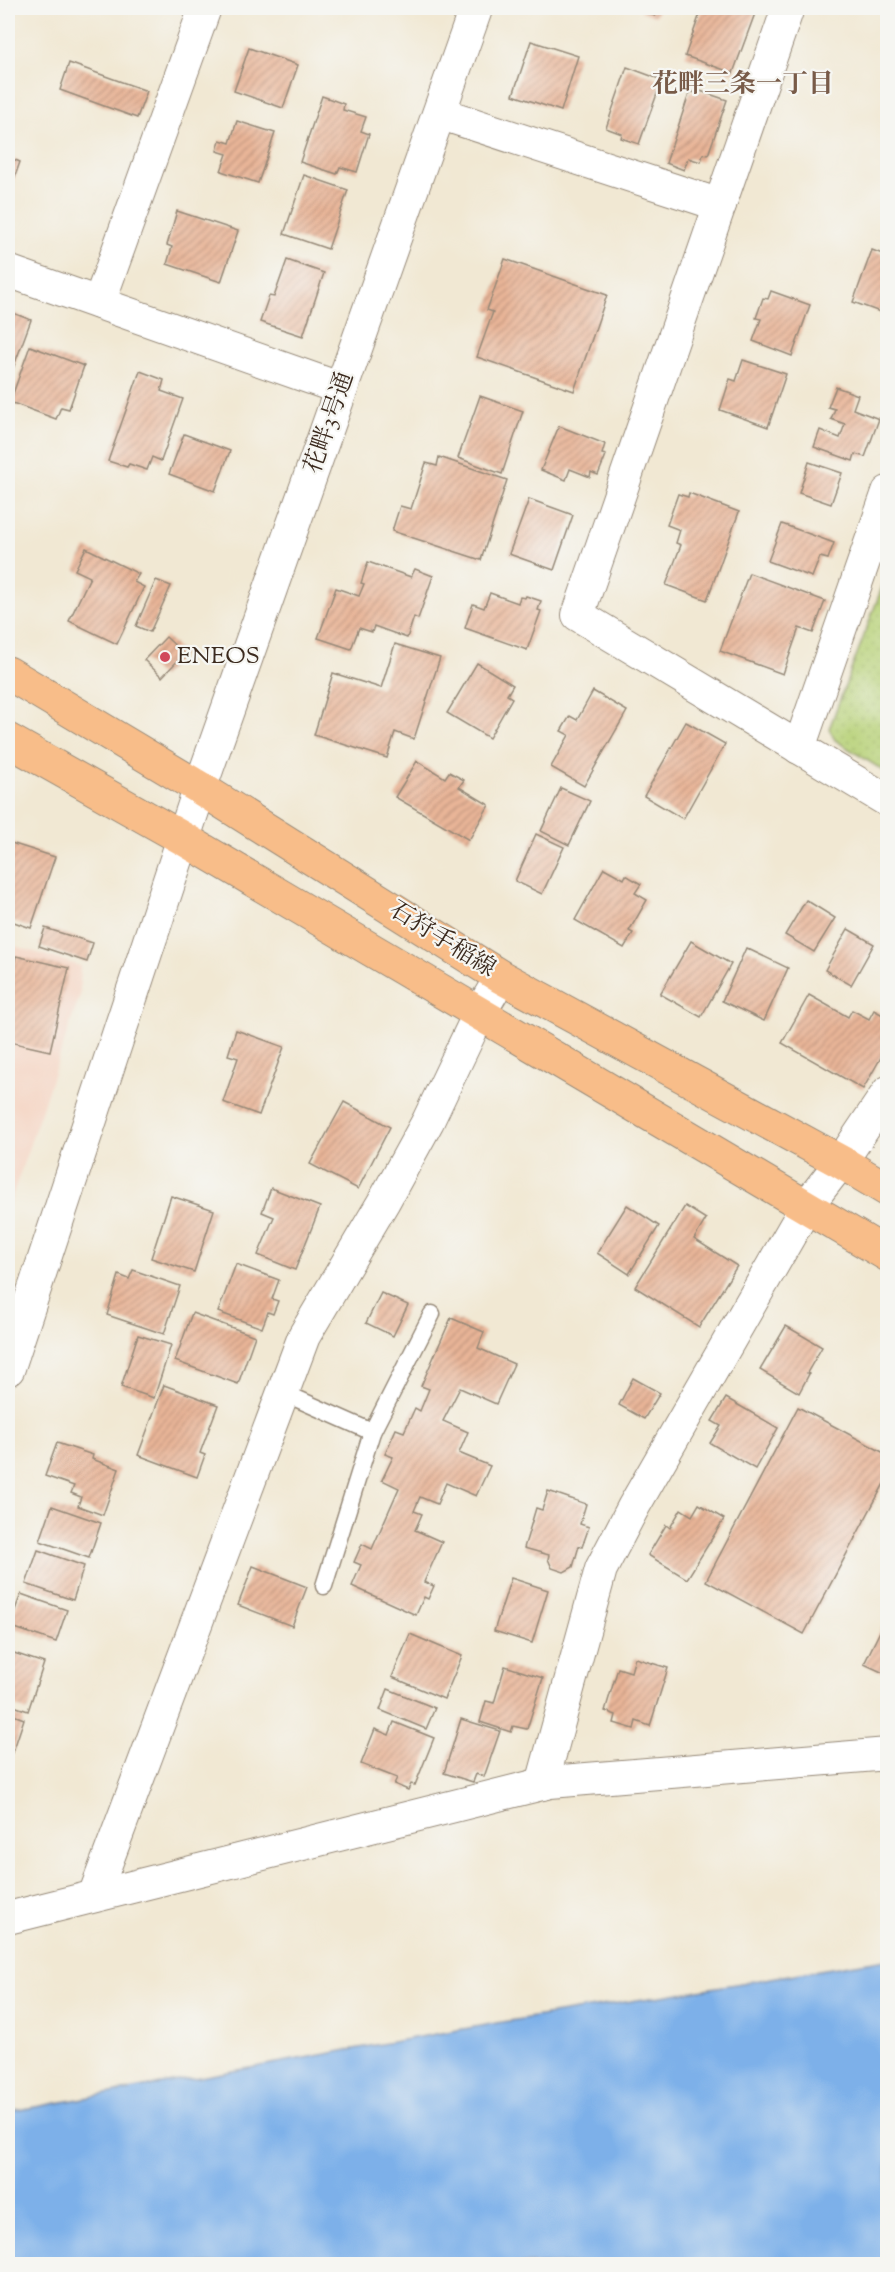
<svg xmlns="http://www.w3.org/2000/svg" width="895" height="2272" font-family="'Sorts Mill Goudy','Noto Serif JP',serif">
<defs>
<pattern id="park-dots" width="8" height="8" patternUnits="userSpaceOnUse" patternTransform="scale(1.5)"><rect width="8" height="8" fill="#b7d177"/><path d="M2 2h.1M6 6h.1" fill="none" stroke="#9eb466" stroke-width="1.8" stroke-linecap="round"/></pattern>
<pattern id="building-hatch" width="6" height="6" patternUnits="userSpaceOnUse" patternTransform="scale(1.5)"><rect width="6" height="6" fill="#e9b598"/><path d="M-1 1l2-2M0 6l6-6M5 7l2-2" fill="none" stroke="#be937b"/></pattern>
</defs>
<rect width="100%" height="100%" fill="#f6f6f2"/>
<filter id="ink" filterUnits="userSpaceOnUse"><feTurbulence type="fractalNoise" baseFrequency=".0167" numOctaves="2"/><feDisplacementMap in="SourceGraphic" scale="12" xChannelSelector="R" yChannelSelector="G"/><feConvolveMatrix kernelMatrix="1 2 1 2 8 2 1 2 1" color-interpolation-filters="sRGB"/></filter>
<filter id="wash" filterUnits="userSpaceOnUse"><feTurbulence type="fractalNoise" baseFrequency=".008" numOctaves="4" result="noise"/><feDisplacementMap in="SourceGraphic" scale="24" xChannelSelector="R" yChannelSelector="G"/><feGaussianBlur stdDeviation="1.35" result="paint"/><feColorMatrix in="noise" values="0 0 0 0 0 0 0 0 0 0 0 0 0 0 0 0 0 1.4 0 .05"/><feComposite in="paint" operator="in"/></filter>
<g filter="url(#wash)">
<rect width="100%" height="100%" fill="#f1e8d3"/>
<path fill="#f5d3c1" d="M8,944L80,966V995L8,1209Z"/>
<path fill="url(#park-dots)" stroke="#797e4a" stroke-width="1.5" d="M887,574V773L835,740L829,729Z"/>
<path fill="#7db0e9" stroke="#5c6d84" stroke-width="1.5" d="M887,1959V2264H8V2112L491,2024Z"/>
<g id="blocks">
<g fill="url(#building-hatch)">
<path d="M643,8H659L655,16L641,11Z"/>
<path d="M702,8H757L733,73L685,56Z"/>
<path d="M531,41L578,56L561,111L513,95Z"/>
<path d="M249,48L298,65L283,108L234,91Z"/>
<path d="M69,63L147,91L137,118L60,90Z"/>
<path d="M627,67L662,80L639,144L621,138L622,134L606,128Z"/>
<path d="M690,91L698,94L700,91L727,100L708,155L703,154L701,162L688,158L684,170L666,163Z"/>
<path d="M322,96L344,104L343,110L366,117L361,131L369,134L357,172L340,167L337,174L300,162Z"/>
<path d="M237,121L275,133L258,183L221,171L227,154L217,151L220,140L230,143Z"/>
<path d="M8,157L20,162L8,196Z"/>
<path d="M304,175L348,190L328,249L284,234Z"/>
<path d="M177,211L238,231L221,282L167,264L172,247L167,245Z"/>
<path d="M872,250L888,256V315L853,302Z"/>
<path d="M505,259L607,295L574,391L477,357L493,312L487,310Z"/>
<path d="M287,260L324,273L303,336L260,322L269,296L274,297Z"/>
<path d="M771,291L810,305L792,356L753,341L761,319L756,318L763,298L768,299Z"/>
<path d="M8,311L31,320L8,382Z"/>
<path d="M30,346L84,366L69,409L61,407L56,419L10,402Z"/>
<path d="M743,360L786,374L768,427L720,410L730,379L736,381Z"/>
<path d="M140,371L164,380L161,391L183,399L161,461L152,457L147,470L129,464L127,467L108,461Z"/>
<path d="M836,387L858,395L853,409L879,419L865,457L855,454L853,461L814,447L820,430L840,438L845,424L831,419L835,409L828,407Z"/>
<path d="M480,396L523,411L502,474L458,458Z"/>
<path d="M559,426L605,444L602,454L606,455L598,475L591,472L590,477L570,469L566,480L541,470Z"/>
<path d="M184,434L230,451L215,491L169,474Z"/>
<path d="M439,457L507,480L481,560L392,531L400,506L411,509L426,463L437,466Z"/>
<path d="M809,462L842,473L831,504L799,493Z"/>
<path d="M689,493L739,512L707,600L666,585L681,545L676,543L680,530L667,525L678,494L688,497Z"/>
<path d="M529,499L573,515L554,570L509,554Z"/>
<path d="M782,524L834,543L828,559L820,557L812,577L768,561Z"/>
<path d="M86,548L139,574L134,582L144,587L117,644L69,621L90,577L75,570Z"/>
<path d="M368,562L411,577L415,569L433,576L418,619L414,617L407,638L374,626L372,632L359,628L351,649L318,638L336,588L359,596L364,584L361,583Z"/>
<path d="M749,573L825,601L813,633L799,628L783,674L720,651Z"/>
<path d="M156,580L171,586L150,632L136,626Z"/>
<path d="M490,593L518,603L520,597L525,598L526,596L541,601L538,610L541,611L527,650L465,628L473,604L484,608Z"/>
<path d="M166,637L184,654L162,677L144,660Z"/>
<path d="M395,644L440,658L414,739L395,732L387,758L314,735L333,673L381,688Z"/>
<path d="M477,663L513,685L507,695L512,698L489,738L447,713Z"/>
<path d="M593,691L627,711L584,786L551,767L569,735L561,731L570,716L577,720Z"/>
<path d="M686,722L725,744L683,819L644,796Z"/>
<path d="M417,761L445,778L449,772L464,780L459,787L489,805L469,840L395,797Z"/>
<path d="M561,788L590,801L569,845L541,831Z"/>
<path d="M536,834L564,847L542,894L515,881Z"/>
<path d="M8,842L55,857L31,928L8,920Z"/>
<path d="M604,868L624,879L626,875L641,884L635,893L647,900L629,931L633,933L624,948L575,920Z"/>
<path d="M806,900L835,918L814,952L785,935Z"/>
<path d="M45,928L93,943L87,962L39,946Z"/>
<path d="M848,929L874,944L851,985L825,970Z"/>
<path d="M691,941L731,964L701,1017L660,994Z"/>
<path d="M746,948L788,968L764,1021L722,1001Z"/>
<path d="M16,956L69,968L50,1051L10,1042L8,1047V959L15,961Z"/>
<path d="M809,995L848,1017L852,1010L869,1019L874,1010L888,1018V1045L863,1089L782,1043Z"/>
<path d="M236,1030L284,1047L259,1115L223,1102L238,1058L228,1055Z"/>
<path d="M344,1102L390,1127L358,1189L310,1164Z"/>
<path d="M271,1188L320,1207L295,1270L258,1255L274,1217L262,1212Z"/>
<path d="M171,1196L214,1210L194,1272L151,1258Z"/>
<path d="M627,1205L659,1226L629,1274L597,1253Z"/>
<path d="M685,1206L706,1219L694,1239L737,1266L699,1327L635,1287Z"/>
<path d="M236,1264L279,1280L272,1299L278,1301L273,1314L268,1312L262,1328L218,1312Z"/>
<path d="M133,1270L180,1286L164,1334L107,1315L119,1275L129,1279Z"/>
<path d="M381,1293L408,1305L393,1336L366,1323Z"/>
<path d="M192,1313L255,1336L238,1384L175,1361Z"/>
<path d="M451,1318L484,1332L478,1348L514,1364L496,1404L460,1388L443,1421L468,1432L459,1453L490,1466L476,1496L446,1483L437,1504L420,1497L414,1511L422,1514L415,1530L442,1542L424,1582L434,1586L428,1599L424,1597L416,1615L352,1586L361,1565L354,1562L362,1544L372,1549L399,1488L382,1480L393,1457L385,1454L396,1429L404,1432L415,1408L420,1411L429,1389L421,1386Z"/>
<path d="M786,1326L822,1347L807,1373L809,1374L799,1393L760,1370Z"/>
<path d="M138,1335L171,1345L154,1398L121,1387Z"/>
<path d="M633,1378L660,1393L644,1419L619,1405Z"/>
<path d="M164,1385L218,1405L200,1453L205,1455L197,1477L138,1455Z"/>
<path d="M726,1398L778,1428L755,1469L710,1443L721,1426L712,1421Z"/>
<path d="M798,1407L888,1455V1476L804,1634L706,1581Z"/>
<path d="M57,1443L93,1455L92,1459L119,1469L103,1515L78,1506L81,1497L71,1493L74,1486L45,1476Z"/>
<path d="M548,1491L586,1504L580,1524L589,1527L582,1547L579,1546L573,1567L564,1572L552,1568L548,1559L549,1555L524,1548L536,1508L542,1510Z"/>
<path d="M699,1504L724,1519L687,1579L648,1555L666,1525L670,1528L681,1509L692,1516Z"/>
<path d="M52,1506L101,1523L89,1558L40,1541Z"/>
<path d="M38,1550L84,1566L73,1600L26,1584Z"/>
<path d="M253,1566L307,1587L292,1626L238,1605Z"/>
<path d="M511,1578L548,1590L532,1643L494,1631Z"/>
<path d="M21,1594L67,1610L56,1642L9,1626Z"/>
<path d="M888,1615V1675L864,1664Z"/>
<path d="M410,1634L462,1656L444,1699L392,1677Z"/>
<path d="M8,1651L44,1663L28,1711L8,1704Z"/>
<path d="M635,1658L668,1668L650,1726L636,1721L634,1729L614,1723L616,1715L605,1711L618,1668L631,1672Z"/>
<path d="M505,1666L543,1678L527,1729L513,1726L511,1732L480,1722L486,1701L494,1703Z"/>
<path d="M388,1689L435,1708L426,1729L380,1710Z"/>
<path d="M8,1713L24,1719L8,1767Z"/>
<path d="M461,1719L500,1731L484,1777L476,1774L473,1782L444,1773Z"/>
<path d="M394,1722L434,1738L415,1785L411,1784L408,1790L394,1784L397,1778L361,1764L375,1729L389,1735Z"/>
</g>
</g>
</g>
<g filter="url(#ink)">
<use href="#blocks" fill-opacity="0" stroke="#968978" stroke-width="1.5"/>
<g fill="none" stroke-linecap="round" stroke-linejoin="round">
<g stroke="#968978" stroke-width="19">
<g id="service">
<path d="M282,1392L372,1432"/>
<path d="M324,1586L372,1432L432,1314"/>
</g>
</g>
<g stroke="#968978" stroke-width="34">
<g id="minor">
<path d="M788,8L578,615L888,801"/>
<path d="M439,113L720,205"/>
<path d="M8,271L342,389"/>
<path d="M99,303L205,8"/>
<path d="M799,748L888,492"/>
<path d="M542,1784L601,1569L634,1506L806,1207L841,1162L888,1092"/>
<path d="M94,1896L304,1336L384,1201L428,1121L479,1014L501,977"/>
<path d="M8,1918L550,1782L888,1754"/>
</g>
</g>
<g stroke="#968978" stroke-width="35">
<path id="tertiary" d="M8,1369L200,788L476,8"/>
</g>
<g stroke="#968978" stroke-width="35">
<g id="primary">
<path d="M8,673L200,788L501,977L841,1162L888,1190"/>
<path d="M8,740L184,839L888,1255"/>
</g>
</g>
<use href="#service" stroke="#fff" stroke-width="16"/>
<use href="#minor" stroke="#fff" stroke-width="32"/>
<use href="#tertiary" stroke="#fff" stroke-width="33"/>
<use href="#primary" stroke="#f8bd89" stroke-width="33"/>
</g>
</g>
<circle fill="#d1495b" stroke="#f6f6f2" stroke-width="2" cx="165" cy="657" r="6"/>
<g text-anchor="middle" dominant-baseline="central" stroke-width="4.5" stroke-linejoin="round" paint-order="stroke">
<g font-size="24" fill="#3b2a1e" stroke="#f6f6f2">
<text transform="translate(330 423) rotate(-71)">花畔3号通</text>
<text transform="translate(442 940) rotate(32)">石狩手稲線</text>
</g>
<g font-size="24" fill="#3b2a1e" stroke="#f6f6f2" text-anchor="start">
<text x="177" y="657">ENEOS</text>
</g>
<g font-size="26" font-weight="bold" fill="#785b49" stroke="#f6f6f2">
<text x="743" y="85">花畔三条一丁目</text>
</g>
</g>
<rect width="895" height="2272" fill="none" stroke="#f6f6f2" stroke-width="30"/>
</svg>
